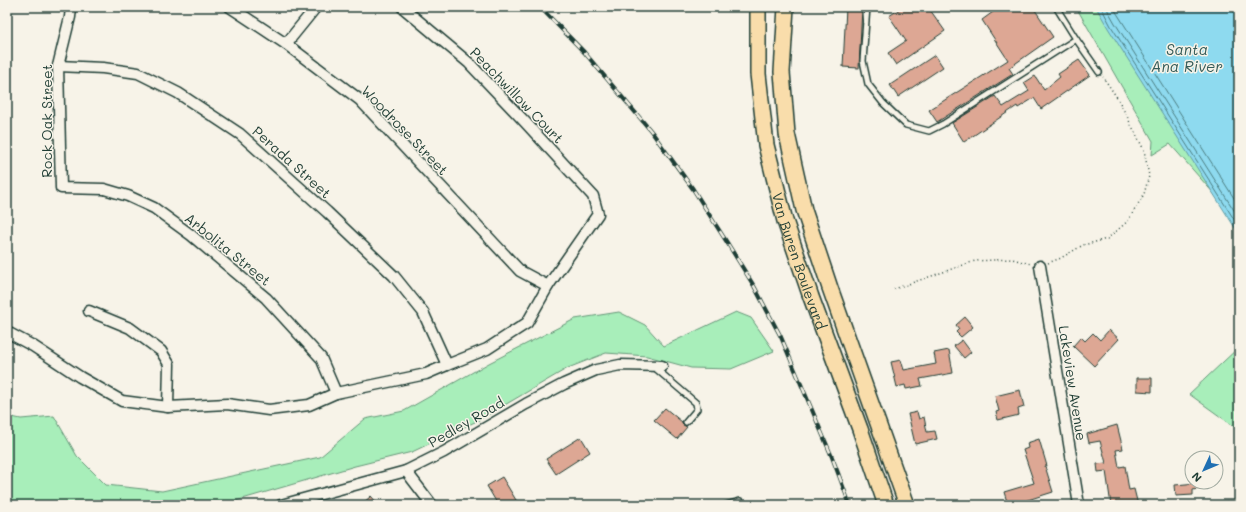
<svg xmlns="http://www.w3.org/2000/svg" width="1246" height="512" font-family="Mali,sans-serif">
<rect width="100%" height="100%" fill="#f7f3e8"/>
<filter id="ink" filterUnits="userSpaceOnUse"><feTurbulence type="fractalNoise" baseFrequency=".025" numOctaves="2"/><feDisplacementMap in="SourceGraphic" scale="8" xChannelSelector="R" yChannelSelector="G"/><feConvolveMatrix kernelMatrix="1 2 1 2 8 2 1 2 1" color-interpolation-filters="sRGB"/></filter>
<g filter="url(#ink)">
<g fill="#a8eeba" stroke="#649677">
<path d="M1076,7H1239V222L1170,144L1152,155L1153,141Z"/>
<path d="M619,312L645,325L664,346L736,312L751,318L774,351L731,369L691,368L647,356L606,353L568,368L479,420L412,452L355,466L222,505H7V416L21,419L54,416L77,456L106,485L162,491L320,457L365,419L404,411L489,363L575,319Z"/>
<path d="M1239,347V430L1189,394Z"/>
</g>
<path fill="#8edaef" stroke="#629ba4" d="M1096,7H1239V234L1108,28Z"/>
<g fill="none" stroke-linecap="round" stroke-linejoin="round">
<g stroke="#4b7c7f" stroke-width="1">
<path d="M1101,7L1111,26L1239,227"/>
<path d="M1106,7L1115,23L1239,218"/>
<path d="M1113,7L1239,206"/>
</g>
</g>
<g fill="#dda794" stroke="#1f3d34">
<path d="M846,7H862L859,68L843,67Z"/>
<path d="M903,7H928L945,31L896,65L888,53L906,41L889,16Z"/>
<path d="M990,7H1033L1053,37L1009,68L1013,74L937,122L929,110L1008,60L982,20L993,12Z"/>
<path d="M935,55L943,67L898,97L890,85Z"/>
<path d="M1079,60L1090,75L1041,109L1034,98L1018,108L1017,106L964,142L952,123L995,96L1003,107L1029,91L1024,83L1035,76L1044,90L1060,77L1058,74Z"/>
<path d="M965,317L973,327L961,337L956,332L959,329L956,325Z"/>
<path d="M1109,330L1119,339L1094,366L1073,346L1081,337L1085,341L1093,333L1100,340Z"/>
<path d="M962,340L971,352L964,358L954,346Z"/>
<path d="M949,350L953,373L920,379L922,386L906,389L905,385L897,387L891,362L901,360L904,370L936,364L934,353Z"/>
<path d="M1137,378H1152V392L1137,391Z"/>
<path d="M1020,390L1024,407L1018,409L1019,415L998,420L996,412L999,411L995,396Z"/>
<path d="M665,408L682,422L683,425L687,427L677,439L654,420Z"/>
<path d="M917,412L919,419L924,417L927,432L935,431L937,439L915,444L908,414Z"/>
<path d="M1117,425L1123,449L1116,450L1119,467L1125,466L1129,490L1134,489L1138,505H1111L1106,471L1098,472L1097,464L1106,463L1100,441L1089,443L1087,434Z"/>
<path d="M581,437L590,452L556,474L546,459Z"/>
<path d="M1039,439L1047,466H1045L1053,492L1012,505H1008L1004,492L1034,483L1023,450L1028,448L1027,443Z"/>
<path d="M502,477L519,505H498L487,486Z"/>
<path d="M1207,482L1208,487L1193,490V495L1176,496L1175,485Z"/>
<path d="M371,496L379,505H361Z"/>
</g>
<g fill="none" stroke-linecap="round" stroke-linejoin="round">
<g stroke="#1f3d34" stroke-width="8">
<g id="service">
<path d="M867,7L863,61L868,84L883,103L906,125L929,131L943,124L1076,39L1056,7"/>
<path d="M1076,39L1099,72"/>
<path d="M654,367L696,403L697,409L686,422"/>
<path d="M726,505L740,501"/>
</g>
</g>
<g stroke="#1f3d34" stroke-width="13">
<g id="minor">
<path d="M71,7L70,17L58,66L61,188L104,189L128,196L154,208L191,235L266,298L321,358L336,393"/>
<path d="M230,7L286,44L360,100L520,271L548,286"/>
<path d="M286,44L316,7"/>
<path d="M58,66L103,68L138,73L178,93L240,134L327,212L394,276L423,312L447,365"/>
<path d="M1040,266L1079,505"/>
<path d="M89,311L130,328L161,351L169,364L168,407"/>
<path d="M7,332L33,346L80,377L122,401L168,407L227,404L269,410L309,405L336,393L426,374L447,365L487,349L527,323L548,286L598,214L593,196L525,122L469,63L402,7"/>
<path d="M406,471L432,505"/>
<path d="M281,505L406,471L444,452L526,404L564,384L596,370L620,365L662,366"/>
</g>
</g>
<g stroke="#1f3d34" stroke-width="18">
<g id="primary">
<path id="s1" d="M758,7V74L766,145L785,221L811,297L860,429L886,505"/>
<path d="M786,7L782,72L787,134L804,210L830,288L907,505"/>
</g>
</g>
<g stroke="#1f3d34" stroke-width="1.5" stroke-dasharray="1 3" stroke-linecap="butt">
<path d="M1048,263L1061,258L1083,245L1107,239L1128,221L1144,194L1149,176L1144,150L1118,99L1103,77"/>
<path d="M894,289L975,261L1012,259L1031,264"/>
</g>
<use href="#service" stroke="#f7f3e8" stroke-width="5"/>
<use href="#minor" stroke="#f7f3e8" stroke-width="10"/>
<use href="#primary" stroke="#f9ddab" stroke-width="15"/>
<g stroke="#1f3d34" stroke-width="4">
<path id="rail" d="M540,7L584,52L651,131L693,189L728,244L754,286L781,337L832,457L850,505"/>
</g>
<use href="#rail" stroke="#f7f3e8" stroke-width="2.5" stroke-dasharray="8" stroke-linecap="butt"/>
</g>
</g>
<g text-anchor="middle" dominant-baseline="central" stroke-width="3" stroke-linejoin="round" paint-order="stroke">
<g font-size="14" fill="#1f3d34" stroke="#f7f3e8">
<text transform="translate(517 95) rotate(46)">Peachwillow Court</text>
<text transform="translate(46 121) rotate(-90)">Rock Oak Street</text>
<text transform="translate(405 130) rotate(46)">Woodrose Street</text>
<text transform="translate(292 162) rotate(42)">Perada Street</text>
<text transform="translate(228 249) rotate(39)">Arbolita Street</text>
<text stroke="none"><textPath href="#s1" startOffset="259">Van Buren Boulevard</textPath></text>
<text transform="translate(1073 383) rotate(81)">Lakeview Avenue</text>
<text transform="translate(466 422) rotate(-30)">Pedley Road</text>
</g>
<g font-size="15" font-style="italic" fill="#355c59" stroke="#f7f3e8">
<text x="1187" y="49">Santa<tspan x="1187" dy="17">Ana River</tspan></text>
</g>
</g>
<rect width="1246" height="512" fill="none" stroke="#f7f3e8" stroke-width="24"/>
<rect x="12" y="12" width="1222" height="488" fill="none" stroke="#1f3d34" stroke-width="1.5" filter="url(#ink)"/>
<g transform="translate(1204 470) rotate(226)"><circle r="19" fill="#f7f3e8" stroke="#a1aaa0"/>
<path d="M0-3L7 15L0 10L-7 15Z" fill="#1f6fb2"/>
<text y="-6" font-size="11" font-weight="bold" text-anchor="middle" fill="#1f3d34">N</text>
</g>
</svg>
